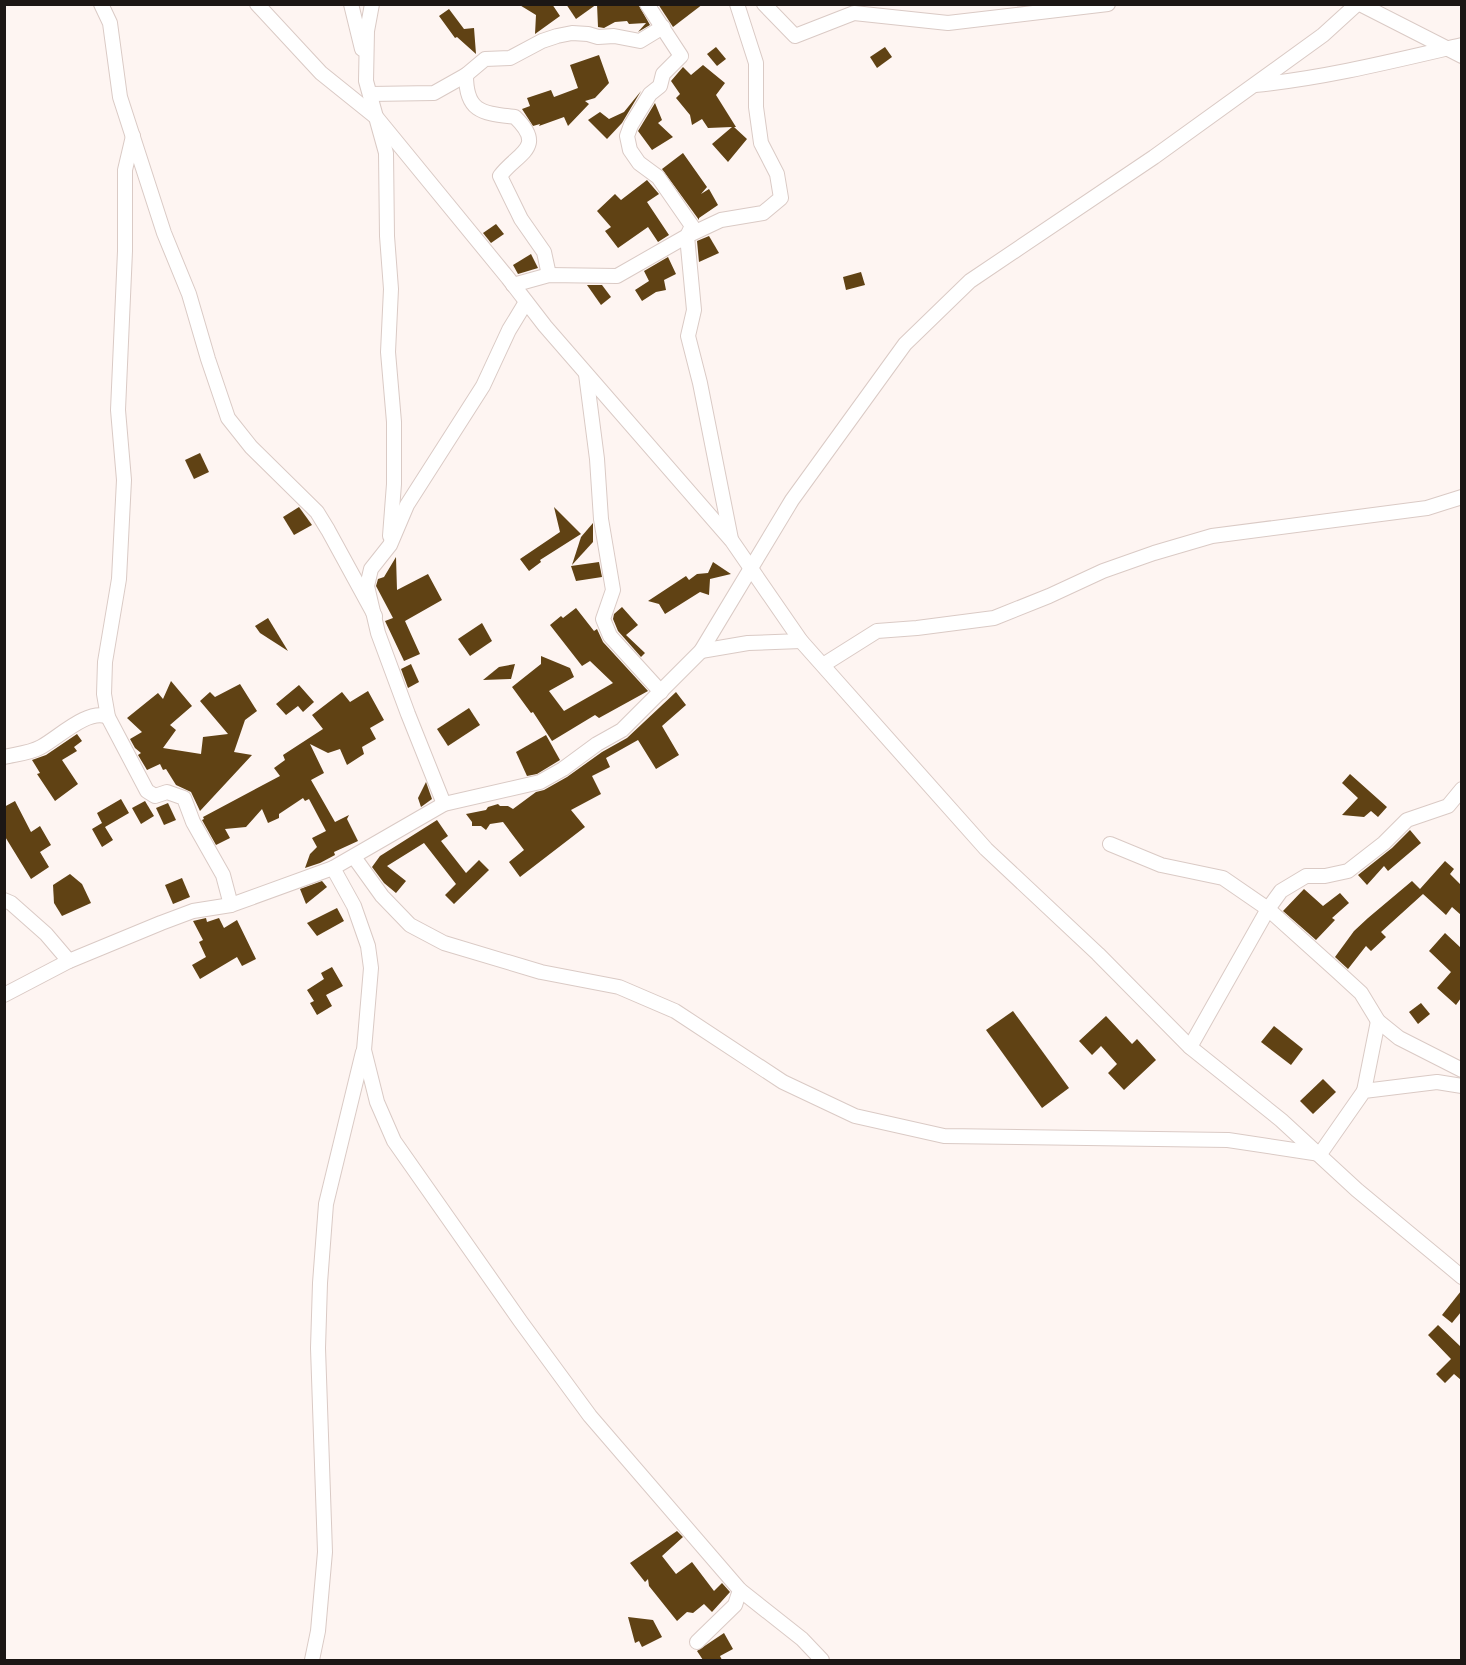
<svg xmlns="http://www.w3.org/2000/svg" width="1466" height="1665" font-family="'Titillium Web',sans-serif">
<rect width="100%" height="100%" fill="#fef5f2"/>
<g fill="#604214">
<path d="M518,4H552L560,16L535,34L536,15Z"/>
<path d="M566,4H597L576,19Z"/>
<path d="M597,4H638L650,25L638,32L646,23L629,24L627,21L615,22L604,28L598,27Z"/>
<path d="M658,4H703L673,27Z"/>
<path d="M449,9L464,29L474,28L476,54L457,37L455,38L439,16Z"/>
<path d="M716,47L726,59L717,66L707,54Z"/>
<path d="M885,47L892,57L877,68L870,57Z"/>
<path d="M599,55L609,83L595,98L585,101L589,104L568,126L564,117L539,126L540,124L533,126L522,109L530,106L527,98L551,90L554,97L578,88L570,65Z"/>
<path d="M703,65L725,83L716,95L736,127H734L747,139L728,162L712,144L732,127L708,128L702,119L692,125L690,115L676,98L680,94L671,81L683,67L691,75Z"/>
<path d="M641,91L622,123L607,139L588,120L600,112L609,119L624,112Z"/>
<path d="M655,103L662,120L658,123L673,137L652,150L638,131Z"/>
<path d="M683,153L707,187L701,194L709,189L718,205L699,218V220L662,169Z"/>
<path d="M647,180L659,194L647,202L669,235L658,242L648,227L618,248L605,231L611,227L597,211L615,194L621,200Z"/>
<path d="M496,224L504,234L491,243L483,233Z"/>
<path d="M709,236L719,253L699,262L697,241Z"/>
<path d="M531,254L538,268L518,274L513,265Z"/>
<path d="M668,257L676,274L664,280L666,290L656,292L642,301L635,290L649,281L644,271Z"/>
<path d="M861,272L865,285L846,290L843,277Z"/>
<path d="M587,285H602L611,297L601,305Z"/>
<path d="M200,453L209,472L194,479L185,460Z"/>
<path d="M299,507L312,525L294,535L283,517Z"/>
<path d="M554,507L581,534L540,560L541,562L529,571L520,559L560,532Z"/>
<path d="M593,523V542L572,565L581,537Z"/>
<path d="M396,557L397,590L428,574L442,600L405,621L420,654L404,661L385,621L393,618L376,586L378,579L384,577Z"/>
<path d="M599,562L602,577L576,581L571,566Z"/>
<path d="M713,562L731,574L710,579L709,595L700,592L665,614L659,604L648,601L686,576L689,580L697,574L708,573Z"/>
<path d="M622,607L638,625L626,635L645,653L641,657L618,631L613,619L614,614Z"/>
<path d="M576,608L594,631L597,629L603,642L648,691L599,718L595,715L552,741L533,712L531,713L512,687L541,664V656L570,668L574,677L549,691L564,711L613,683L590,661L582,666L550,625L561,616L563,618Z"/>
<path d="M268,618L288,651L260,633L255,626Z"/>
<path d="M482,623L492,641L470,656L458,639Z"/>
<path d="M411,664L419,682L408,688L401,669Z"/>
<path d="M515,664L511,679L483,680L499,667Z"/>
<path d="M171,681L192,706L170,725L176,730L163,748L201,754L203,737L228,734L200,701L210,692L215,697L240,684L257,711L245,720L234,752L252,755L200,811L191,792L176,785L166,769L163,770L160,764L147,770L138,755L141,753L135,748L130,739L142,732L127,718L158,693L163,699Z"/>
<path d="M299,685L314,702L303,712L298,706L286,715L276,704Z"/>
<path d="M368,691L384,720L370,728L376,739L362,747L364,754L347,765L340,749L328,753L310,744L324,773L311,780L335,822L349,815L347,819L358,841L334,852L335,855L320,863L305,868L310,854L317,847L312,838L326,831L309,799L305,801L303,798L279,814V818L268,823L262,809L246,827L225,829L230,838L216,845L202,820L204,819L203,817L280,776L274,768L285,760L283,755L323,729L312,715L342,692L350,702Z"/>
<path d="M676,692L686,705L662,726L679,755L656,769L638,740L606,758L610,767L592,776L601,794L571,810L585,827L520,877L509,862L524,850L503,822L490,824L486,830L481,826H472V822L466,814L486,810L488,807L498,804L500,806H508L513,809L536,792L544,790L567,777L602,752L627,738Z"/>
<path d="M469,708L480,725L448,746L437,729Z"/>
<path d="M77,734L82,741L74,747L77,751L62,760L78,784L55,801L37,774L40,773L32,760L46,755Z"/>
<path d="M546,735L560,760L537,774L527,776L516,752Z"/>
<path d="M1350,774L1387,807L1378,817L1371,811L1364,817L1342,815L1358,798L1342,783Z"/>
<path d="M426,782L432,799L421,807L418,798Z"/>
<path d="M121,799L129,813L105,827L113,840L102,847L92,829L102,823L97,813Z"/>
<path d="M15,801L31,832L40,826L51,845L40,852L49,867L31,879L4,835V807Z"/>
<path d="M145,801L154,816L141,824L132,808Z"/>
<path d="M168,803L176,820L164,825L156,808Z"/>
<path d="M437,820L448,836L441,841L466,873L479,860L489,870L454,904L445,895L456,884L424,843L387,866L406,881L396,893L384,883L372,867L380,856Z"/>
<path d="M1410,830L1421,843L1388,871L1384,866L1367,885L1358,875L1392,848Z"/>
<path d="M1445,861L1454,869L1450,874L1461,885V915L1452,907L1446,915L1423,894L1381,932L1386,937L1371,951L1366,946L1348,969L1335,957L1354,931L1368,918L1412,881L1420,889Z"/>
<path d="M70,874L82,884L91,903L62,916L54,903L53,885Z"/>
<path d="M182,878L190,897L173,904L165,885Z"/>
<path d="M322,881L327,887L306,904L300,889Z"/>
<path d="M1304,889L1323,906L1340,893L1349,903L1332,918L1335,920L1316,940L1283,911Z"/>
<path d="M337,908L344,921L317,936L307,923Z"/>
<path d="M206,918L207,922L219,918L224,928L237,920L256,959L242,966L237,957L200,979L192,965L206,957L199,942L203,940L193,921Z"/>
<path d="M1445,933L1461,948V998L1456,1005L1437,988L1451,972L1429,951Z"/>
<path d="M332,967L343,986L326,995L332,1006L317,1015L310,1003L314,1001L307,990L324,979L321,973Z"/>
<path d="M1421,1003L1430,1014L1418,1024L1409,1012Z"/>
<path d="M1013,1011L1069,1088L1042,1108L986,1030Z"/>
<path d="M1106,1016L1132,1044L1137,1039L1156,1060L1124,1090L1108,1073L1117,1064L1101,1046L1092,1055L1079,1041Z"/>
<path d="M1274,1026L1303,1049L1291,1065L1261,1042Z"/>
<path d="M1323,1079L1336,1092L1313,1114L1300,1101Z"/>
<path d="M1461,1291V1312L1452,1323L1442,1315Z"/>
<path d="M1438,1325L1461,1347V1380L1454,1374L1445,1383L1436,1374L1451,1359L1428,1335Z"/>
<path d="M677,1531L683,1537L662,1556L676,1574L692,1562L714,1591L722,1583L730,1592L712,1612L704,1604L693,1613L687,1612L677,1621L649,1586L648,1579L645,1582L630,1563Z"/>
<path d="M628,1617L653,1620L662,1637L642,1647L639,1641L635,1643Z"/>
<path d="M724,1633L733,1649L720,1656L722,1660H703L697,1651Z"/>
</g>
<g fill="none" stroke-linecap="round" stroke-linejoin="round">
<g stroke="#dacac5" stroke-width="16">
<g id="street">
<path d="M101,4L110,23L120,97L164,233L189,294L208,359L228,418L251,447L317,512L328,530L375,616"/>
<path d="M257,4L321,73L377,118L508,278L545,326L732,541L801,641L986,849L1098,954L1190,1047L1281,1120L1357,1190L1462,1277"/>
<path d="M351,4L362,49"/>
<path d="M372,4L367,31L366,81L386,153L387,236L391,289L388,352L394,422V484L390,536"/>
<path d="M764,4L795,36L854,13L948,23L1108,4"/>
<path d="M1360,4L1462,56"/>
<path d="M466,75C466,113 483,113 515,117C547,148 517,153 500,176L521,219L544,252L549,275"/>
<path d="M1255,85C1325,78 1393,61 1462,45"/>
<path d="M370,94L434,93L466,75L485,59L510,58L542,41L557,36L572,33L588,34L598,37L614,36L640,41L663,27"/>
<path d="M133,136L125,170V251L118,410L124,480L119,579L105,662L104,694L108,717L147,791L155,796L167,792L184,798L193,822L223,875L231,905"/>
<path d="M513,285L549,275L617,276L687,236L692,226L658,177L639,163L630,150L627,136L631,125L650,94L660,86L663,74L681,56L647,4"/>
<path d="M586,374L597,459L601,519L613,590L603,619L610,636L661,692"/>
<path d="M731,539L700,383L688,336L694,310L687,236L721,220L763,213L781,198L777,174L761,143L756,107V63L737,4"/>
<path d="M701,651L748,643L801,641"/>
<path d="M823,665L877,631L917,628L994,618L1049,596L1103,571L1154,553L1212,536L1427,508L1462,497"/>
<path d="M4,757C17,754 30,753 41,747C58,738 88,708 108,717"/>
<path d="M444,804L408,714L378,633L367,586L371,569L390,545L407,505L483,386L509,330L526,302"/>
<path d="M1110,844L1161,865L1223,878L1268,909L1337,971L1361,993L1378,1021L1399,1038L1462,1070"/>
<path d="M354,857L382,896L410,925L444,943L541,972L619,987L675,1011L783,1082L855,1116L944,1136L1228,1140L1320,1154L1364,1091L1437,1082L1462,1086"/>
<path d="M333,868L354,906L368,946L371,968L364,1050L377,1102L394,1141L521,1322L590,1416L740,1590L802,1639L822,1660"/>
<path d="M4,900L11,903L46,934L69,961"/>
<path d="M4,995L69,961L161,923L193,911L231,905L333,868L444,804L540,782L563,769L597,744L622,730L701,651L792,500L905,344L970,281L1154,157L1323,35L1357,4"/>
<path d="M1190,1047L1268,909L1281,891L1306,876H1325L1348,871L1384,843L1407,820L1448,806L1462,789"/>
<path d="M1364,1091L1378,1021"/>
<path d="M697,1642L735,1605L740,1590"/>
<path d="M312,1660L318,1631L325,1552L318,1348L320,1283L326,1204L363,1052"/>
</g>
</g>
<use href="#street" stroke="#fff" stroke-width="14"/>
</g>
<rect width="1466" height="1665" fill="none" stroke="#1c1715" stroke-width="12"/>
</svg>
